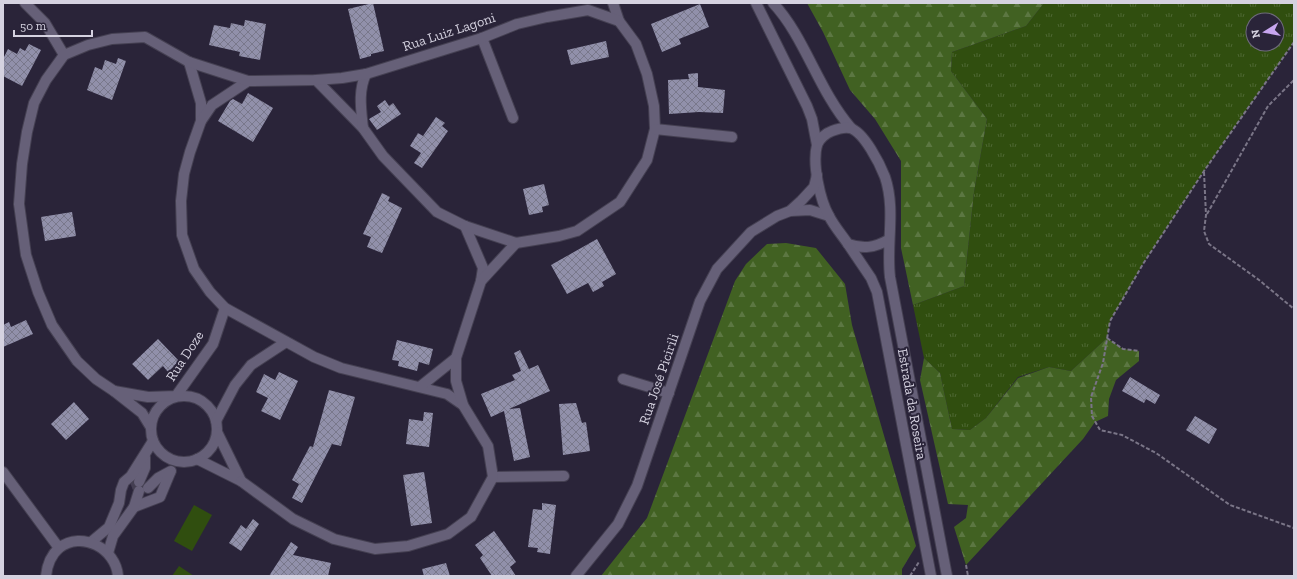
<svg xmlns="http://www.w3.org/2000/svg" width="1297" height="579" font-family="'Zilla Slab',serif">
<defs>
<pattern id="grass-tufts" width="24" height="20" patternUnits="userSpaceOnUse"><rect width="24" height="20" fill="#304e0f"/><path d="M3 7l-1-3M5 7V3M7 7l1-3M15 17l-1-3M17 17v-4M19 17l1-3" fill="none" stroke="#4d6732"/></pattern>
<pattern id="forest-firs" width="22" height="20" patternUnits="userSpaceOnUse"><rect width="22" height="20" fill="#416122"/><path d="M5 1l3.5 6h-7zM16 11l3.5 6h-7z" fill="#5c7742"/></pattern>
<pattern id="building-cross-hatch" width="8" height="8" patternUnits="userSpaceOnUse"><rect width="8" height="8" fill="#9190aa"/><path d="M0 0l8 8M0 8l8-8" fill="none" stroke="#79788b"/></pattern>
</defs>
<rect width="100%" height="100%" fill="#2a2439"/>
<path fill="url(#grass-tufts)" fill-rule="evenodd" d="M1044,3H1294V42L1204,171L1143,264L1110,321L1107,338L1071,371L1049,367L1018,377L986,418L970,430L952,429L940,373L924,358L913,305L964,286L974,192L987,119L951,71L952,52L1026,26ZM1253,20H1277V44H1253Z"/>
<g fill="url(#forest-firs)">
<path d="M807,3H1044L1026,26L952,52L951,71L987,119L974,192L964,286L913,305L901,248V161L875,119L850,90L823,32Z"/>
<path d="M786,243L816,248L845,284L852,325L916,546L902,569V576H601L647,518L735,281L746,264L767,244Z"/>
<path d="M1107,338L1123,349L1139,351V361L1116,380L1109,399L1108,416L1095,422L1083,439L966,565L954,527L966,518L968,505L948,504L920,380L924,358L940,373L952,429L970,430L986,418L1018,378L1049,367L1071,371Z"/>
</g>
<g fill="#304e0f">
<path d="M194,505L212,515L192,551L174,541Z"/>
<path d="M179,566L194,576H172Z"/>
</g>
<g fill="url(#building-cross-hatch)">
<path d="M373,3L384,51L371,54V56L360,59L348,9Z"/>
<path d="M700,4L709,27L679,39L681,44L662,52L651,24Z"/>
<path d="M245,20L266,24L260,60L239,56L240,52L209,45L214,25L230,28L231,23L244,26Z"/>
<path d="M606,41L609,57L571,65L567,50Z"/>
<path d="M29,44L41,50L22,86L3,76V59L8,49L17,54L20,48L25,51Z"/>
<path d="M118,58L126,61L112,100L87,90L95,67L102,70L105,60L116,64Z"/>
<path d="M698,73V87L725,90L723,113L699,112L669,114L668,80L689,79L688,74Z"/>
<path d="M248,93L273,108L253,142L218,121L230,101L233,99L242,104Z"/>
<path d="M385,100L389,106L393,103L401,114L377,130L369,119L381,112L377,106Z"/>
<path d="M436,117L445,123L442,126L448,131L422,168L414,163L421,153L410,146L418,133L423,136Z"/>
<path d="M544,184L549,205L542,207L543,212L529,215L523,189Z"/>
<path d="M382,193L390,197L388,201L402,208L382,253L367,247L371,237L363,234Z"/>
<path d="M72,212L76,236L45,241L41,217Z"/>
<path d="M597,239L616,274L602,282L604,286L593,292L588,283L567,294L551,265Z"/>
<path d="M26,320L33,334L3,347V325L9,322L11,327Z"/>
<path d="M158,339L179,361L168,372L163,366L148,380L132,364Z"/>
<path d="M397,340L433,349L429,365L419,362L417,371L398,366L399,361L392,360Z"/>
<path d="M520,350L529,369L538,365L550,391L509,409L520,408L530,457L514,461L504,411L491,417L481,394L515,380L512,375L521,371L514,353Z"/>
<path d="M279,372L298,381L280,420L261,411L268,398L256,392L264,374L275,380Z"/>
<path d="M1130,377L1160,395L1155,404L1146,399L1144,403L1122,391Z"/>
<path d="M329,390L355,397L341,446L332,444L302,503L292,498L299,484L292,480L310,446L313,447Z"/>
<path d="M74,402L89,419L66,440L51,424Z"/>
<path d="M576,403L582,423L586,422L590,451L563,455L559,404Z"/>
<path d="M424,412L433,413L429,447L406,444L409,419L423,421Z"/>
<path d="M1195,416L1217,429L1209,444L1186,430Z"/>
<path d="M424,472L432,523L411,526L403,475Z"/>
<path d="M542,503L556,505L550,554L537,552L538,548L528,547L533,509L542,510Z"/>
<path d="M253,519L259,524L241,551L229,543L241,525L246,529Z"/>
<path d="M494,531L516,562L510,567L516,576H492L480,558L483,555L475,545Z"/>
<path d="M291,542L298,547L293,555L331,563L328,576H269Z"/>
<path d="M446,563L450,576H424L422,569Z"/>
</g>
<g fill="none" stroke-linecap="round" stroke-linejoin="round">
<path stroke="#443e52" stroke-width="10" stroke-dasharray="10 5" stroke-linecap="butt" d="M131,485L139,482"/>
<g stroke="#454052" stroke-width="12">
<g id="minor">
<path d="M25,3L45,23L64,55"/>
<path d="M482,38L513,118"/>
<path d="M189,62L201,103V121"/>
<path d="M316,80L363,128L383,156L437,212L465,226L516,243L559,236L577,231L620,202L647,160L655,129L654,106L647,74L636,44L619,21L613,3"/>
<path d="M248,81L212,105L201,121L190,152L184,174L181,201L182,235L194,269L210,292L225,308L314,357L341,368L447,394L463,405"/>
<path d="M363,128C361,109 358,91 366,74"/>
<path d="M655,129L732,137"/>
<path d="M465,226L483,268L481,281"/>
<path d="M623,379L669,393"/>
<path d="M421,386L456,358"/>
<path d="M114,391L96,379L77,361L52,325L38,292L26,255L19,204L22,164L27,132L34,103L46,80L64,55L88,45L112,39L145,37L189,62L248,81L316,80L342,78L366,74L482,38L517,24L547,17L588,10L619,21"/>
<circle cx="184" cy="429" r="33"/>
<path d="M216,421L235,385L251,365L286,342"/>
<path d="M150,426L142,413L114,391L148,397L176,396L213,344L225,308"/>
<path d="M197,459L241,481L217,432"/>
<path d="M493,477L564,476"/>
<path d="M241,481L293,519L334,539L375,549L408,546L448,534L471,517L493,477L488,446L463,405L456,381V358L481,281L516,243"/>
<path d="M139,482L145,468V457"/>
<path d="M148,488L158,478L171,471"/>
<path d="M134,507L160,497L170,473"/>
<path d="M91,542L109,527L119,503L121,490L124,482L131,476L153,441"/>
<path d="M108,553L113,536L134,507L139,491"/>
</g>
</g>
<g stroke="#454052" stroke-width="12">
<g id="tertiary">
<path d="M756,3L807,106L812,119L817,145"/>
<path d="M773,3C805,37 818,90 851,128"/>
<path d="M790,211L810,210L829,216"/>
<path d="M888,240C874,248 863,249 848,244C842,235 834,226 829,216C820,200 812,164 817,145C819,139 826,133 832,131C837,129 845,127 850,128C864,132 880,164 885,177C896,210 886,243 890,277L947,576"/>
<path d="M848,244L871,278L877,292L931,576"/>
<path d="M3,472L59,548"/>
<path d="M46,576C47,566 51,555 59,548C82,530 116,549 118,576"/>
<path d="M576,576L618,524L637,486L700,301L717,269L751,232L777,216L790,211L801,201L814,187L817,175"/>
</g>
</g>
<g stroke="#7a7587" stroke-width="2" stroke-dasharray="4 2" stroke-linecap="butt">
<path d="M1294,42L1204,171L1143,264L1110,321L1103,363L1091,397L1092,416L1100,430L1122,435L1156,453L1230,505L1294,528"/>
<path d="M1204,172L1206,215L1204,231L1209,244L1259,280L1294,309"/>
<path d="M1207,214L1268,106L1294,80"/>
<path d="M1107,338L1123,349L1139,351"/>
<path d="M966,565L968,576"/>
<path d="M910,576L919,562"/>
</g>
<use href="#minor" stroke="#666078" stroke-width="10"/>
<use href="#tertiary" stroke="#666078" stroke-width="10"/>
</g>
<g text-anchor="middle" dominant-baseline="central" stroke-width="4" stroke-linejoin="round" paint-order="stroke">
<g font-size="14" fill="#d5d2e0" stroke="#2a2439">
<text transform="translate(449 32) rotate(-18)">Rua Luiz Lagoni</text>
<text transform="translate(185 356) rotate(-57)">Rua Doze</text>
<text transform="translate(659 379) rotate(-71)">Rua José Picirili</text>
<text transform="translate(912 404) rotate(80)">Estrada da Roseira</text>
</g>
</g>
<rect width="1297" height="579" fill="none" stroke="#d5d2e0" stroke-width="8"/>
<g transform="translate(1265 32) rotate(259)"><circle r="19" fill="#2a2439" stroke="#6e6a7c"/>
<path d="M0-3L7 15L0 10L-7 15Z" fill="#c8a6ef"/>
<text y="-6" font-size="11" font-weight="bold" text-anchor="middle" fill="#d5d2e0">N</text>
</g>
<path d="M14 30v6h78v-6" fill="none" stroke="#d5d2e0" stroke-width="2"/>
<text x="20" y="30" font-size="12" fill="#d5d2e0" stroke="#2a2439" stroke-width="3" paint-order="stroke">50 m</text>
</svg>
